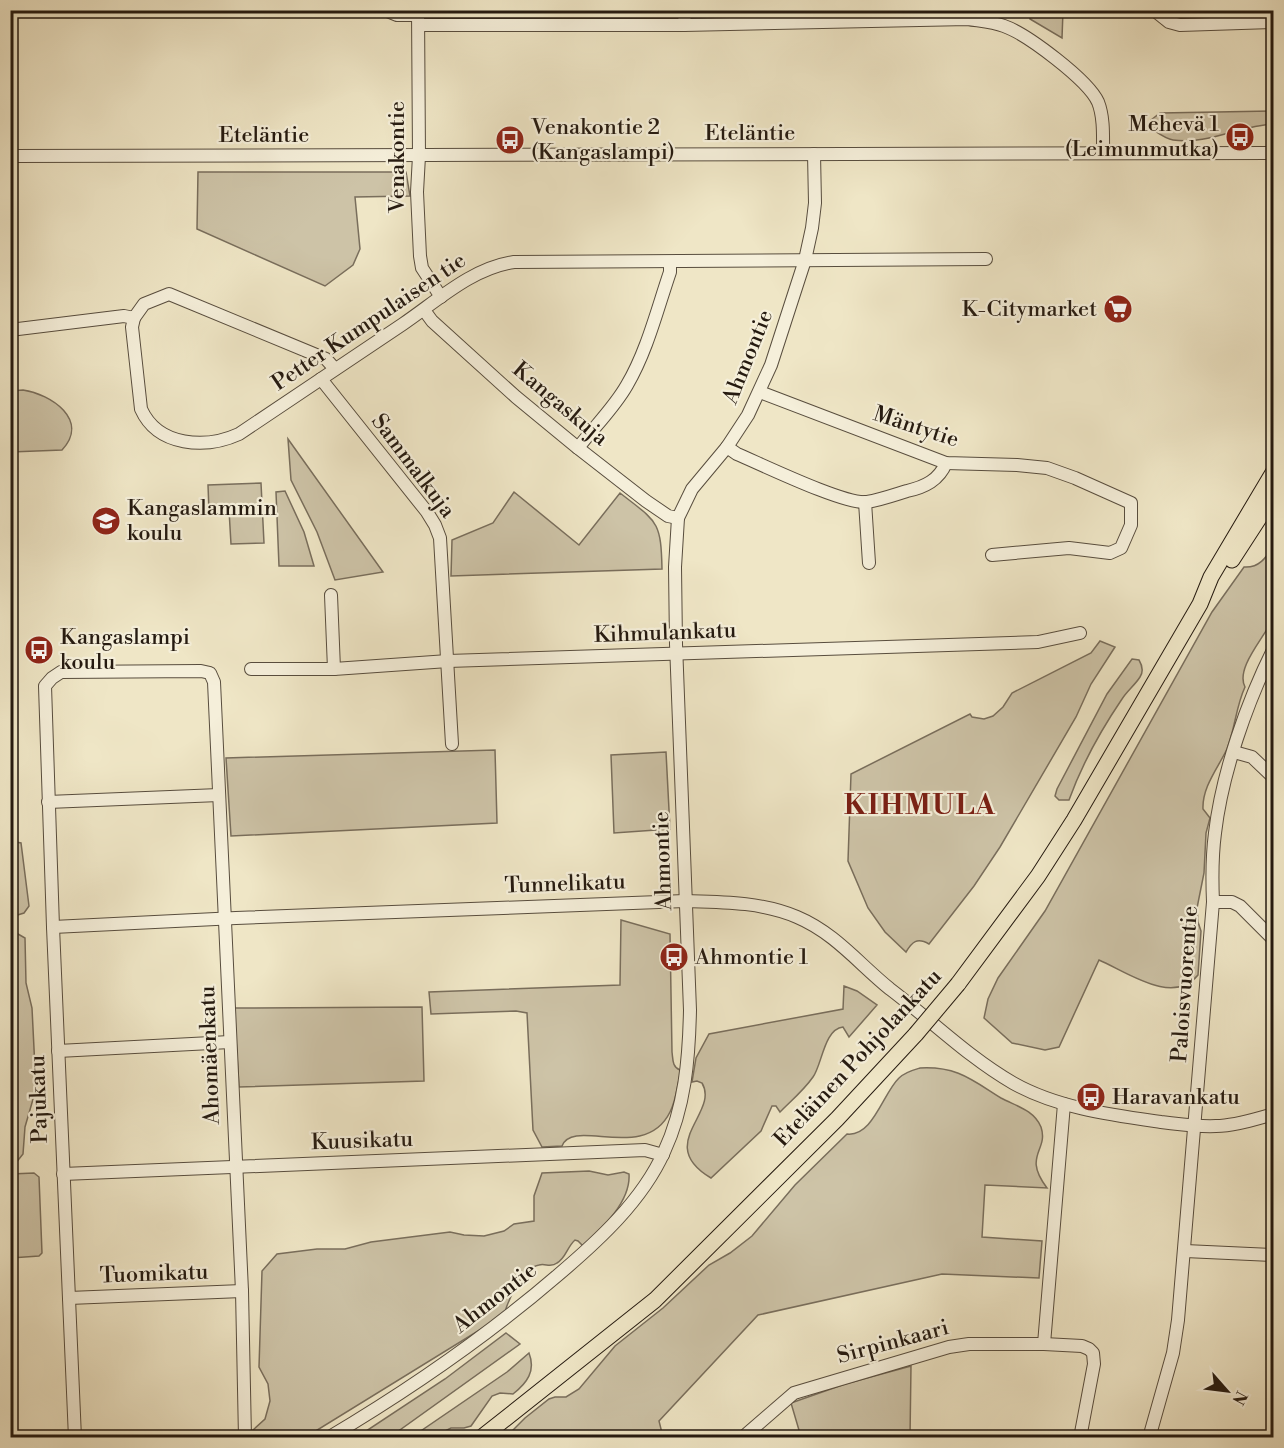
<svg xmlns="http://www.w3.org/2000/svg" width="1284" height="1448" font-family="'Libre Bodoni',serif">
<rect width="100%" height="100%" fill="#efe6c6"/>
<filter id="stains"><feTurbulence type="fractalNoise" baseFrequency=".00333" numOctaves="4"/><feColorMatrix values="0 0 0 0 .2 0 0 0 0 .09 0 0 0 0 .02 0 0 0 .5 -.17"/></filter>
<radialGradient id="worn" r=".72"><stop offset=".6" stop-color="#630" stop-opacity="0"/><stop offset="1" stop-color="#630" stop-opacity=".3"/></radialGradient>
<g fill="#cdc3a7" stroke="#796e5c" stroke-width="1.5">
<path d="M1030,11H1063L1062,38L1030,19Z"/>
<path d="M1273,111V124C1240,126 1206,145 1173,140C1166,139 1158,133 1152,129L1151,120L1160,113Z"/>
<path d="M198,172H406L410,196L355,197L360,249L353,265L325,286L197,229Z"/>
<path d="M23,390C51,394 90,420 62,450L11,452V391Z"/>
<path d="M288,439L383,572L335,580L317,532L291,480Z"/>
<path d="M261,483L264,543L231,544L229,510L209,511L208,485Z"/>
<path d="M285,491L304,532L314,566H279L276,492Z"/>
<path d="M514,492L579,545L620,493C657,522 661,520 662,569L451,576L452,540L493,523Z"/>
<path d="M1273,546C1274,559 1276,612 1272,620C1265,637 1235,668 1245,687C1236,706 1235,729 1227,749C1218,768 1202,787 1203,809L1210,818L1206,833L1204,873L1197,908L1198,922L1201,931L1198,975C1173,1006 1127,972 1099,960L1059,1047L1045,1050L1012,1043L984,1018L988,999L998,978L1045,911L1212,612L1244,567C1259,568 1266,558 1273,546Z"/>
<path d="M1100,641L1115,647L1091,684L1076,717L1000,847L974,886L929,944C917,937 912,942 906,952L885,932L868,908L848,861L851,774L970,714L972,717L984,719L993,716L1003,707L1012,693L1091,653Z"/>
<path d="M1132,659L1139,660C1142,665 1144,671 1140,677C1135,685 1127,691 1122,699C1101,730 1082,764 1069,800H1059L1055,796L1057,789L1107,694Z"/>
<path d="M495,750L497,823L231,836L226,758Z"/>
<path d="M666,752L670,829L614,833L611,755Z"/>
<path d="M10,841L21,843L29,906L24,913L11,917Z"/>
<path d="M621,920L670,934L672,1052C673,1059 672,1067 680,1070V1075C677,1087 676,1101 670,1112C645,1163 573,1117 562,1146L542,1147L533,1130L527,1013L516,1011L431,1014L429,992L620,985Z"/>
<path d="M11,930L25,938L26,983L32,1008L36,1089L25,1127L23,1154L11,1169Z"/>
<path d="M844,986L857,991L877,1005L849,1037L843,1027C824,1029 822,1065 813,1077C804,1090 791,1101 780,1112L776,1106H772L761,1131L711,1178C654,1144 720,1113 702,1083L697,1081L692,1082L696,1058L709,1034L843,1009Z"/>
<path d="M422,1007L424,1081L239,1087L234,1008Z"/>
<path d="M920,1068C957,1066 972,1080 1001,1098C1016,1106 1034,1110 1041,1127C1049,1151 1022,1155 1047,1188L985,1185L982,1237L1042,1241L1039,1278L942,1274L758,1315L659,1421L663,1437H506L525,1418L549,1399L555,1397H566L579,1389L615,1346L663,1308L709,1265L730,1253L752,1236L795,1185L847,1134C873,1137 883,1093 899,1078C905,1072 913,1070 920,1068Z"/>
<path d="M589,1171L608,1175L624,1172L629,1174C631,1202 601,1229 583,1246L578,1241L575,1240C567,1247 566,1258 557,1263C551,1268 545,1263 539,1265C522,1268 508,1300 504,1315L306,1437H253V1430L265,1419L270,1401L268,1384L259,1367L262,1271L277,1254L317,1249H345L371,1242L450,1232L464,1235L484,1236L504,1231L514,1224L534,1221V1196L542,1173Z"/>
<path d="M34,1173L39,1177L42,1253L39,1256L11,1258V1174Z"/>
<path d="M506,1333L520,1344L390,1437H357L445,1379Z"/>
<path d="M529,1353C536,1371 527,1383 513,1394L500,1393L492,1396L471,1426L464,1428H451L433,1437H412L507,1372Z"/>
<path d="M911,1366L910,1437H801L791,1403L845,1384Z"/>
</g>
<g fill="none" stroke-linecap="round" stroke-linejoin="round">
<g stroke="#584d3e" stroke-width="14">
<g id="minor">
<path d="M385,10L397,15H419"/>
<path d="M418,10L419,156L417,192L420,256L422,268L441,297"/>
<path d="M1154,10L1169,22L1180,25L1274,22"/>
<path d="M419,25H684L968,19C980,21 993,22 1004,26C1027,34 1088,80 1098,102C1104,117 1103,136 1103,152"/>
<path d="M684,25L685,10"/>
<path d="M10,156L1274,153"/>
<path d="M424,310L432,321L516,397L578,448L646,501L668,516L678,518"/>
<path d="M134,318L132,327L141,409C158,447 206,449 239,434C294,397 348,361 403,324C437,301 472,268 514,262L986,259"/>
<path d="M10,330L124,316L134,318L144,304L169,294L326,359L335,369"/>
<path d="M321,379L427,512L435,525L440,538L452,744"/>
<path d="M760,392L946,463L1017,465L1047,468L1075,478L1131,503V525L1121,548L1110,553L1069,548L992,555"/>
<path d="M727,447L737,454C761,464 845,505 867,502C880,500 894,495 907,491C925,487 939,480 946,463"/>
<path d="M578,448C594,427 614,408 627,385C647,351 657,310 670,272V262"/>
<path d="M865,502L869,563"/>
<path d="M331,595L334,669"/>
<path d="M251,669H334L448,661L1038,642L1080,633"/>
<path d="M1234,752L1252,757L1274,778"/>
<path d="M48,802L219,795"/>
<path d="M1213,902H1232L1240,906L1274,940"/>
<path d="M53,927L236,918L685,901C723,902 762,902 797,917C835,933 859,964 890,989C931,1020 968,1057 1013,1083C1057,1108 1112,1115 1161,1122C1179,1124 1198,1127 1216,1126C1235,1126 1255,1119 1274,1114"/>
<path d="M58,1051L230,1042"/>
<path d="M63,1174L645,1150L663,1155"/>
<path d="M1185,1251L1274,1255"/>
<path d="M69,1298L242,1291"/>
<path d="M1044,1344L1064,1104"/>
<path d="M75,1438L53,927L45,686L52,678L61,672L201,671L210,673L214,682L242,1291L245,1438"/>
<path d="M328,1438C409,1390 486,1337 558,1275C598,1241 642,1201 664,1152C685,1107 689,1059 690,1010L676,644L675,567L678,518L692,489L727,447L748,415L771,365L805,260L812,228L815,203L814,154"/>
<path d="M742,1438L794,1393L949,1347L969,1344H1044L1082,1346L1089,1349L1093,1353L1094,1364L1080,1438"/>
<path d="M1149,1438L1173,1353L1178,1320L1213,902C1212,879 1212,856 1215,833C1222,773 1247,702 1274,648"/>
</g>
</g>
<g stroke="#251a10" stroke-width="17">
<g id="major">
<path d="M1232,560L1274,495"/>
<path d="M958,984L1038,876L1074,820L1200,604L1211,577L1274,471"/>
<path d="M481,1438L655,1300L837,1119L916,1034"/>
</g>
</g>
<use href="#minor" stroke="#f5efda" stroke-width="12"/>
<use href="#major" stroke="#efe6c6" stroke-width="15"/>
<g stroke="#251a10" stroke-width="17" stroke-linecap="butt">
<path id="major-bridge" d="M916,1034L958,984"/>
</g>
<use href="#major-bridge" stroke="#efe6c6" stroke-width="15"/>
</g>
<defs>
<g id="bus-disc" transform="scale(1.5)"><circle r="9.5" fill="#8f2418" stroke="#f5efda"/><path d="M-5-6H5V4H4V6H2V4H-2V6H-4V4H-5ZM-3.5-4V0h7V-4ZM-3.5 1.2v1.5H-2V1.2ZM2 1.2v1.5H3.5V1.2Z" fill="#fff"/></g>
<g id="supermarket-disc" transform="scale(1.5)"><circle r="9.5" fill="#8f2418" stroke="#f5efda"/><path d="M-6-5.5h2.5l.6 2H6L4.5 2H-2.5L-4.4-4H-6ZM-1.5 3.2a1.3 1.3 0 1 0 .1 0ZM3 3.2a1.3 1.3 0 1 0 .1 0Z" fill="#fff"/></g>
<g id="school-disc" transform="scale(1.5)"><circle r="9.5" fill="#8f2418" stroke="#f5efda"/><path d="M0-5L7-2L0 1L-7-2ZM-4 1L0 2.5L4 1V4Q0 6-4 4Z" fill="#fff"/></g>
</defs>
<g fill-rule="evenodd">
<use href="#bus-disc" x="1240" y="137"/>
<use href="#bus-disc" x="510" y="140"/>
<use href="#supermarket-disc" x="1118" y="309"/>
<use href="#school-disc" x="106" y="521"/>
<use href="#bus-disc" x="39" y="650"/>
<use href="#bus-disc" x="674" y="957"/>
<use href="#bus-disc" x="1091" y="1097"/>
</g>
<g text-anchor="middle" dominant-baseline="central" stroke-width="4.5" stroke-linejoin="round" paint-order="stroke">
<g font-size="22" fill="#251a10" stroke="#f5efda" text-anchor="start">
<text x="1219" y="124" text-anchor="end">Mehevä 1<tspan x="1219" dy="25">(Leimunmutka)</tspan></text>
<text x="531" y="127">Venakontie 2<tspan x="531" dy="25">(Kangaslampi)</tspan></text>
<text x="1097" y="309" text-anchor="end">K-Citymarket</text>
<text x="127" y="508">Kangaslammin<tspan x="127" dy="25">koulu</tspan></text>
<text x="60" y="637">Kangaslampi<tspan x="60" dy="25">koulu</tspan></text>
<text x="695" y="957">Ahmontie 1</text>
<text x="1112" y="1097">Haravankatu</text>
</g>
<g font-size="22" fill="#251a10" stroke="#f5efda">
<text x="750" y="133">Eteläntie</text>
<text x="264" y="135">Eteläntie</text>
<text transform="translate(397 157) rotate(-90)">Venakontie</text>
<text transform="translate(369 322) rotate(-34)">Petter Kumpulaisen tie</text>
<text transform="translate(748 357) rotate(-68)">Ahmontie</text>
<text transform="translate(560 404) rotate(40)">Kangaskuja</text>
<text transform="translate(916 427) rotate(18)">Mäntytie</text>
<text transform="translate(413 466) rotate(53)">Sammalkuja</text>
<text transform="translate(665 633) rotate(-2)">Kihmulankatu</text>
<text transform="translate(663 861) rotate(-92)">Ahmontie</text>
<text transform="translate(565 884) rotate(-2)">Tunnelikatu</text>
<text transform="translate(1185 984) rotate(-86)">Paloisvuorentie</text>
<text transform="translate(210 1055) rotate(-92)">Ahomäenkatu</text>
<text transform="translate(858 1058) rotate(-47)">Eteläinen Pohjolankatu</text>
<text transform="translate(39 1099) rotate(-92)">Pajukatu</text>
<text transform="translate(362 1141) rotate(-2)">Kuusikatu</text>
<text transform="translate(154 1274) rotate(-2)">Tuomikatu</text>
<text transform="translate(495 1298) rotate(-38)">Ahmontie</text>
<text transform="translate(893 1342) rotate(-15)">Sirpinkaari</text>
</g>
<g font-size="28" font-weight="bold" letter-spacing="1.5" fill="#7a1f14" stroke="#f5efda">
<text x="920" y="805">KIHMULA</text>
</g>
</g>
<rect width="1284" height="1448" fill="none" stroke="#efe6c6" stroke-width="36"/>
<rect x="12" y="12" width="1260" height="1424" fill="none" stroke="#251a10" stroke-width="3"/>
<rect x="18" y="18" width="1248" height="1412" fill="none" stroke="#251a10" stroke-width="1.5"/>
<g transform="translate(1227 1391) rotate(118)" stroke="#f5efda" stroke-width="4.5" paint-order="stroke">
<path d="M0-4.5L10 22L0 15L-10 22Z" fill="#251a10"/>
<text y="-9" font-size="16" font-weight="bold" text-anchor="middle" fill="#251a10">N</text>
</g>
<rect width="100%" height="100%" filter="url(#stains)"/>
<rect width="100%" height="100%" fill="url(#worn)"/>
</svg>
